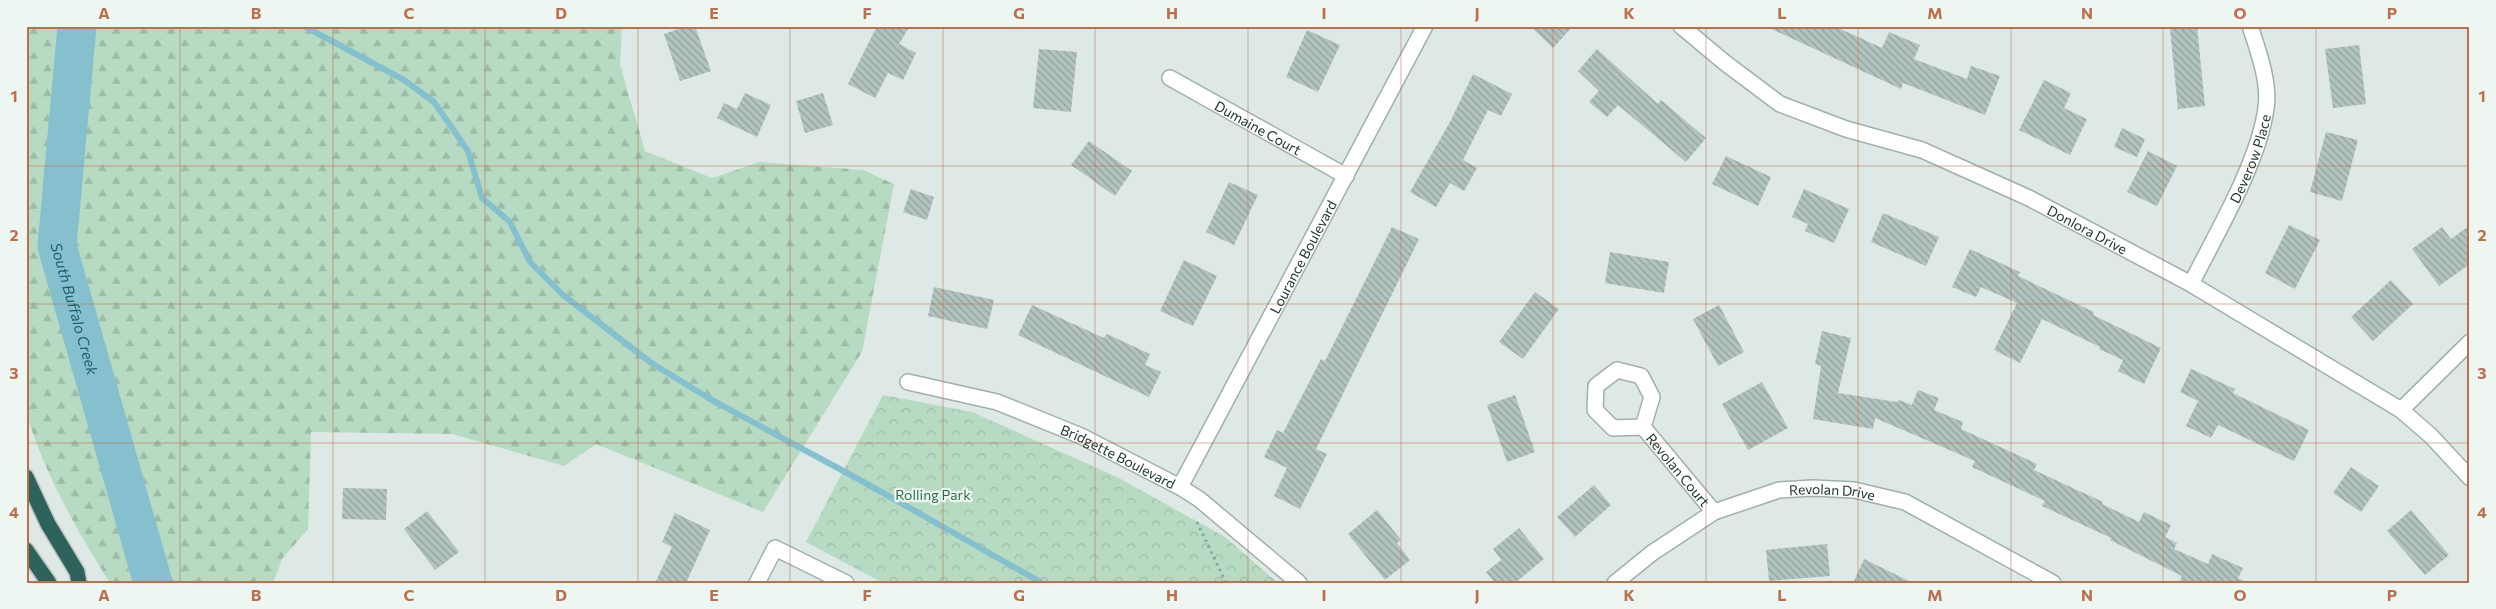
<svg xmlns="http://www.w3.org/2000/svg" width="2496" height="609" font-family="Commissioner,sans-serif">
<defs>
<pattern id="forest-firs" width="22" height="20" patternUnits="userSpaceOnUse" patternTransform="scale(1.25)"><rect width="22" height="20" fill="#b7dac2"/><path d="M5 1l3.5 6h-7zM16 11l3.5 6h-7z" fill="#9dbca7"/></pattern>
<pattern id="park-crowns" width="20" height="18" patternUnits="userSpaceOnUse" patternTransform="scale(1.25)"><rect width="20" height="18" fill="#b7dac2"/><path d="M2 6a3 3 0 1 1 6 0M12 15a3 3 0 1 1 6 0" fill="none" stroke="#9dbca7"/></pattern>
<pattern id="building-back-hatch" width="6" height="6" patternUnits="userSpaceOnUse" patternTransform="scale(1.25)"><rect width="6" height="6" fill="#b3c4be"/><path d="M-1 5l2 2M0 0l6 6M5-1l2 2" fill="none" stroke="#91a09b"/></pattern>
</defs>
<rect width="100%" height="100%" fill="#dee9e5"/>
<path fill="url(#forest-firs)" d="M26,26H622L620,65L645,151L712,178L760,162L863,170L894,184L862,352L763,512L596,444L564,466L452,434L311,432L308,529L282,559L273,583H110C77,531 43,471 26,412Z"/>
<path fill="url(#park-crowns)" d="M883,395L972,412L1117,477L1225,537L1278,583H883L806,542Z"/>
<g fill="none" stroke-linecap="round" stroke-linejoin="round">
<path stroke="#86c0ce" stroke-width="6" d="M304,26L404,80L434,102L468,151L482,198L510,222L530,262L563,295L650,362L710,399L862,481L1042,583"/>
<path stroke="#86c0ce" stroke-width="39" id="s1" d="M77,26L57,246L153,583"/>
</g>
<g fill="url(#building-back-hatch)">
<path d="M687,26H695L711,71L680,81L664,34Z"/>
<path d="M877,26H910L899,44L916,53L903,80L888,73L875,98L848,84Z"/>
<path d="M1530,26H1573L1553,48Z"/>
<path d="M1765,26H1834L1882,48L1889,32L1920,45L1914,59L1967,79L1971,66L2000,76L1985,115L1903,83L1901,89Z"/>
<path d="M2197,26L2205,106L2178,109L2170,29Z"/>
<path d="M1307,30L1340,45L1318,92L1286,77Z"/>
<path d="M2359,45L2366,104L2333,108L2325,49Z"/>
<path d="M1039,49L1077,52L1071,112L1033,108Z"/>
<path d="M1597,49L1658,104L1661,100L1706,138L1686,162L1618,105L1607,117L1589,102L1599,91L1578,71Z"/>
<path d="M1473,74L1512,94L1501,116L1488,110L1463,160L1477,168L1464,191L1450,183L1436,207L1410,192L1450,122Z"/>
<path d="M2044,80L2071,93L2064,108L2087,119L2070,155L2019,130Z"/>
<path d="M745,93L771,105L757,137L717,118L724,103L737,109Z"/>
<path d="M823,93L833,125L805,133L796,101Z"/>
<path d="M2122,128L2145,139L2137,157L2114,147Z"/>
<path d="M2326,132L2358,140L2342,201L2310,192Z"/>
<path d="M1089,141L1132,171L1115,196L1071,165Z"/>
<path d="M2148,151L2177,166L2157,206L2127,192Z"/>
<path d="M1726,156L1771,177L1758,206L1712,184Z"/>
<path d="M1229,182L1258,195L1234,245L1206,232Z"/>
<path d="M911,189L934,197L927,220L903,212Z"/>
<path d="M1804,189L1849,209L1834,243L1805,231L1808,224L1792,217Z"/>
<path d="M1883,213L1939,237L1926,266L1871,242Z"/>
<path d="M2289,225L2320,240L2295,289L2265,273Z"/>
<path d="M2470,225V264L2439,286L2412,249L2442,227L2451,239Z"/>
<path d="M1392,227L1419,239L1316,449L1327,454L1300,509L1274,496L1287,468L1264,457L1277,430L1283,433L1321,359L1325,361Z"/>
<path d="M1970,249L2020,272L2018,276L2094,312L2093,315L2161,348L2144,384L2118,371L2123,360L2099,349L2100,347L2042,319L2020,363L1994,350L2017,303L1981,287L1976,297L1952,287Z"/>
<path d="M1610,252L1669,262L1664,293L1605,283Z"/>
<path d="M1184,260L1217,276L1193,326L1160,311Z"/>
<path d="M2391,280L2413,304L2373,341L2351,317Z"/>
<path d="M934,287L994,300L987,329L928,316Z"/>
<path d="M1535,292L1559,309L1523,359L1499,342Z"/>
<path d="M1032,305L1104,338L1107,334L1150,354L1145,365L1161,372L1149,397L1018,335Z"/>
<path d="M1719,305L1744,352L1718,366L1693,319Z"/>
<path d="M1822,331L1851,338L1838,393L1897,402L1899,400L1912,405L1918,390L1939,398L1934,410L1963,422L1961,429L2037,464L2034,470L2103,502L2102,504L2139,522L2144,512L2171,525L2165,537L2177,543L2174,549L2208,564L2212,554L2243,568L2238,578L2247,583H2179L2182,576L2110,540L2111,538L2042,506L2045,501L1972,467L1975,461L1875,418L1873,429L1813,419L1821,366L1815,364Z"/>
<path d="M2191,369L2235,389L2233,393L2309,430L2294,461L2218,425L2211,438L2186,426L2198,401L2180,392Z"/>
<path d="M1762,382L1788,428L1748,450L1722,404Z"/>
<path d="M1515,395L1535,452L1507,462L1487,405Z"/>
<path d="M2351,467L2379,486L2361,512L2333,493Z"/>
<path d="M1594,485L1611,505L1575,537L1557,517Z"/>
<path d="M343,488L387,489L386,520L342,519Z"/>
<path d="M1377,510L1401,540L1397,543L1410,560L1385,580L1348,534Z"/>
<path d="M2411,510L2449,555L2425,575L2387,531Z"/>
<path d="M427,511L459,552L435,570L404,529Z"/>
<path d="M675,513L710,530L686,583H655L672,547L662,542Z"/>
<path d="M1519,528L1544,559L1515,583H1495L1486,572L1501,560L1493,549Z"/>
<path d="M1827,544L1830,576L1769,581L1766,550Z"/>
<path d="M1864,559L1913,583H1853Z"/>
</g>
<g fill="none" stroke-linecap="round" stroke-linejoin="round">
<g stroke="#a1b0ac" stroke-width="18">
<g id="minor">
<path id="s2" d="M1681,26L1724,62L1780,104L1846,129L1922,150L2029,198L2191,284L2401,410L2431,436L2470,478"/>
<path id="s3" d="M1170,78L1346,176"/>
<path id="s4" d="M2191,284C2216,234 2259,162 2266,108C2270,83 2258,50 2250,26"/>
<path id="s5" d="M908,382L997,402L1081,436L1180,487L1199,499L1299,583"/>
<path d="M2401,410L2470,342"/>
<path id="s6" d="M1643,427L1652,397L1641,376L1617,370L1596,386L1595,410L1613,428L1643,427L1714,512"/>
<path id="s7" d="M1180,487L1425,26"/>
<path d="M757,583L775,548L846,583"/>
<path id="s8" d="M1615,583L1652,553L1714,512L1779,490L1813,488L1854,490L1905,502L2053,583"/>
</g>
</g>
<g stroke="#bcc3c2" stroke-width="18">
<g id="motorway">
<path d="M26,477L48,524L77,572L79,583"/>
<path d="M26,550L49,583"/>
</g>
</g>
<path stroke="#7faca0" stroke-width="3" stroke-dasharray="2.5 4" stroke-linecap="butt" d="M1197,522L1226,583"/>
<use href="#minor" stroke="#fff" stroke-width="15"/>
<use href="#motorway" stroke="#2d635a" stroke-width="15"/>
</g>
<path fill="none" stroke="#ba704e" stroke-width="1" stroke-opacity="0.55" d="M180,26V583M333,26V583M485,26V583M638,26V583M790,26V583M943,26V583M1095,26V583M1248,26V583M1401,26V583M1553,26V583M1706,26V583M1858,26V583M2011,26V583M2163,26V583M2316,26V583M26,166H2470M26,304H2470M26,443H2470"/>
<g text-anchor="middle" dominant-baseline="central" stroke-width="4.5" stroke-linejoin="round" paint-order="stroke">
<g font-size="14" fill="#203833" stroke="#eef6f2">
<text stroke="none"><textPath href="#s3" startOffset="101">Dumaine Court</textPath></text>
<text stroke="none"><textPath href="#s4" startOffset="139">Deverow Place</textPath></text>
<text stroke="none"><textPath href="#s2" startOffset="459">Donlora Drive</textPath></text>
<text stroke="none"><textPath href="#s7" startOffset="261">Lourance Boulevard</textPath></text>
<text stroke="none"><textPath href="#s5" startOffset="224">Bridgette Boulevard</textPath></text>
<text stroke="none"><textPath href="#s6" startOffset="241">Revolan Court</textPath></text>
<text stroke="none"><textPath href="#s8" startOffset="244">Revolan Drive</textPath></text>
</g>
<g font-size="14" fill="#2b6d48" stroke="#eef6f2">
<text x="933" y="494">Rolling Park</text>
</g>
<g font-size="15" font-style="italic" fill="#1c6072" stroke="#eef6f2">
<text stroke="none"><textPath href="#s1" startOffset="286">South Buffalo Creek</textPath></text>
</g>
</g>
<rect width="2496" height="609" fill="none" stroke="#eef6f2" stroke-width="55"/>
<rect x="28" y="28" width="2440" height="554" fill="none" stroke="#ba704e" stroke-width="2"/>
<g font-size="16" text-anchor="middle" font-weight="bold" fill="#ba704e">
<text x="104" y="19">A</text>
<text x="256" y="19">B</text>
<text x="409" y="19">C</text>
<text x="561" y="19">D</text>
<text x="714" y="19">E</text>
<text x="867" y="19">F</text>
<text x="1019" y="19">G</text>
<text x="1172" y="19">H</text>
<text x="1324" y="19">I</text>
<text x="1477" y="19">J</text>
<text x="1629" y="19">K</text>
<text x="1782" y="19">L</text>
<text x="1935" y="19">M</text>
<text x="2087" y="19">N</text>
<text x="2240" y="19">O</text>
<text x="2392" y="19">P</text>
<text x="14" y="102">1</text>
<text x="2482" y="102">1</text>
<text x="14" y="241">2</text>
<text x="2482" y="241">2</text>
<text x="14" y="379">3</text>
<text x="2482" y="379">3</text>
<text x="14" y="518">4</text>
<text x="2482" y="518">4</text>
<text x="104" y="601">A</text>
<text x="256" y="601">B</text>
<text x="409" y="601">C</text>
<text x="561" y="601">D</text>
<text x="714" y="601">E</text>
<text x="867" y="601">F</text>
<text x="1019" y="601">G</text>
<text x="1172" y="601">H</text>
<text x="1324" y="601">I</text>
<text x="1477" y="601">J</text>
<text x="1629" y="601">K</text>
<text x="1782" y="601">L</text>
<text x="1935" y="601">M</text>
<text x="2087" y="601">N</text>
<text x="2240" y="601">O</text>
<text x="2392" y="601">P</text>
</g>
</svg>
